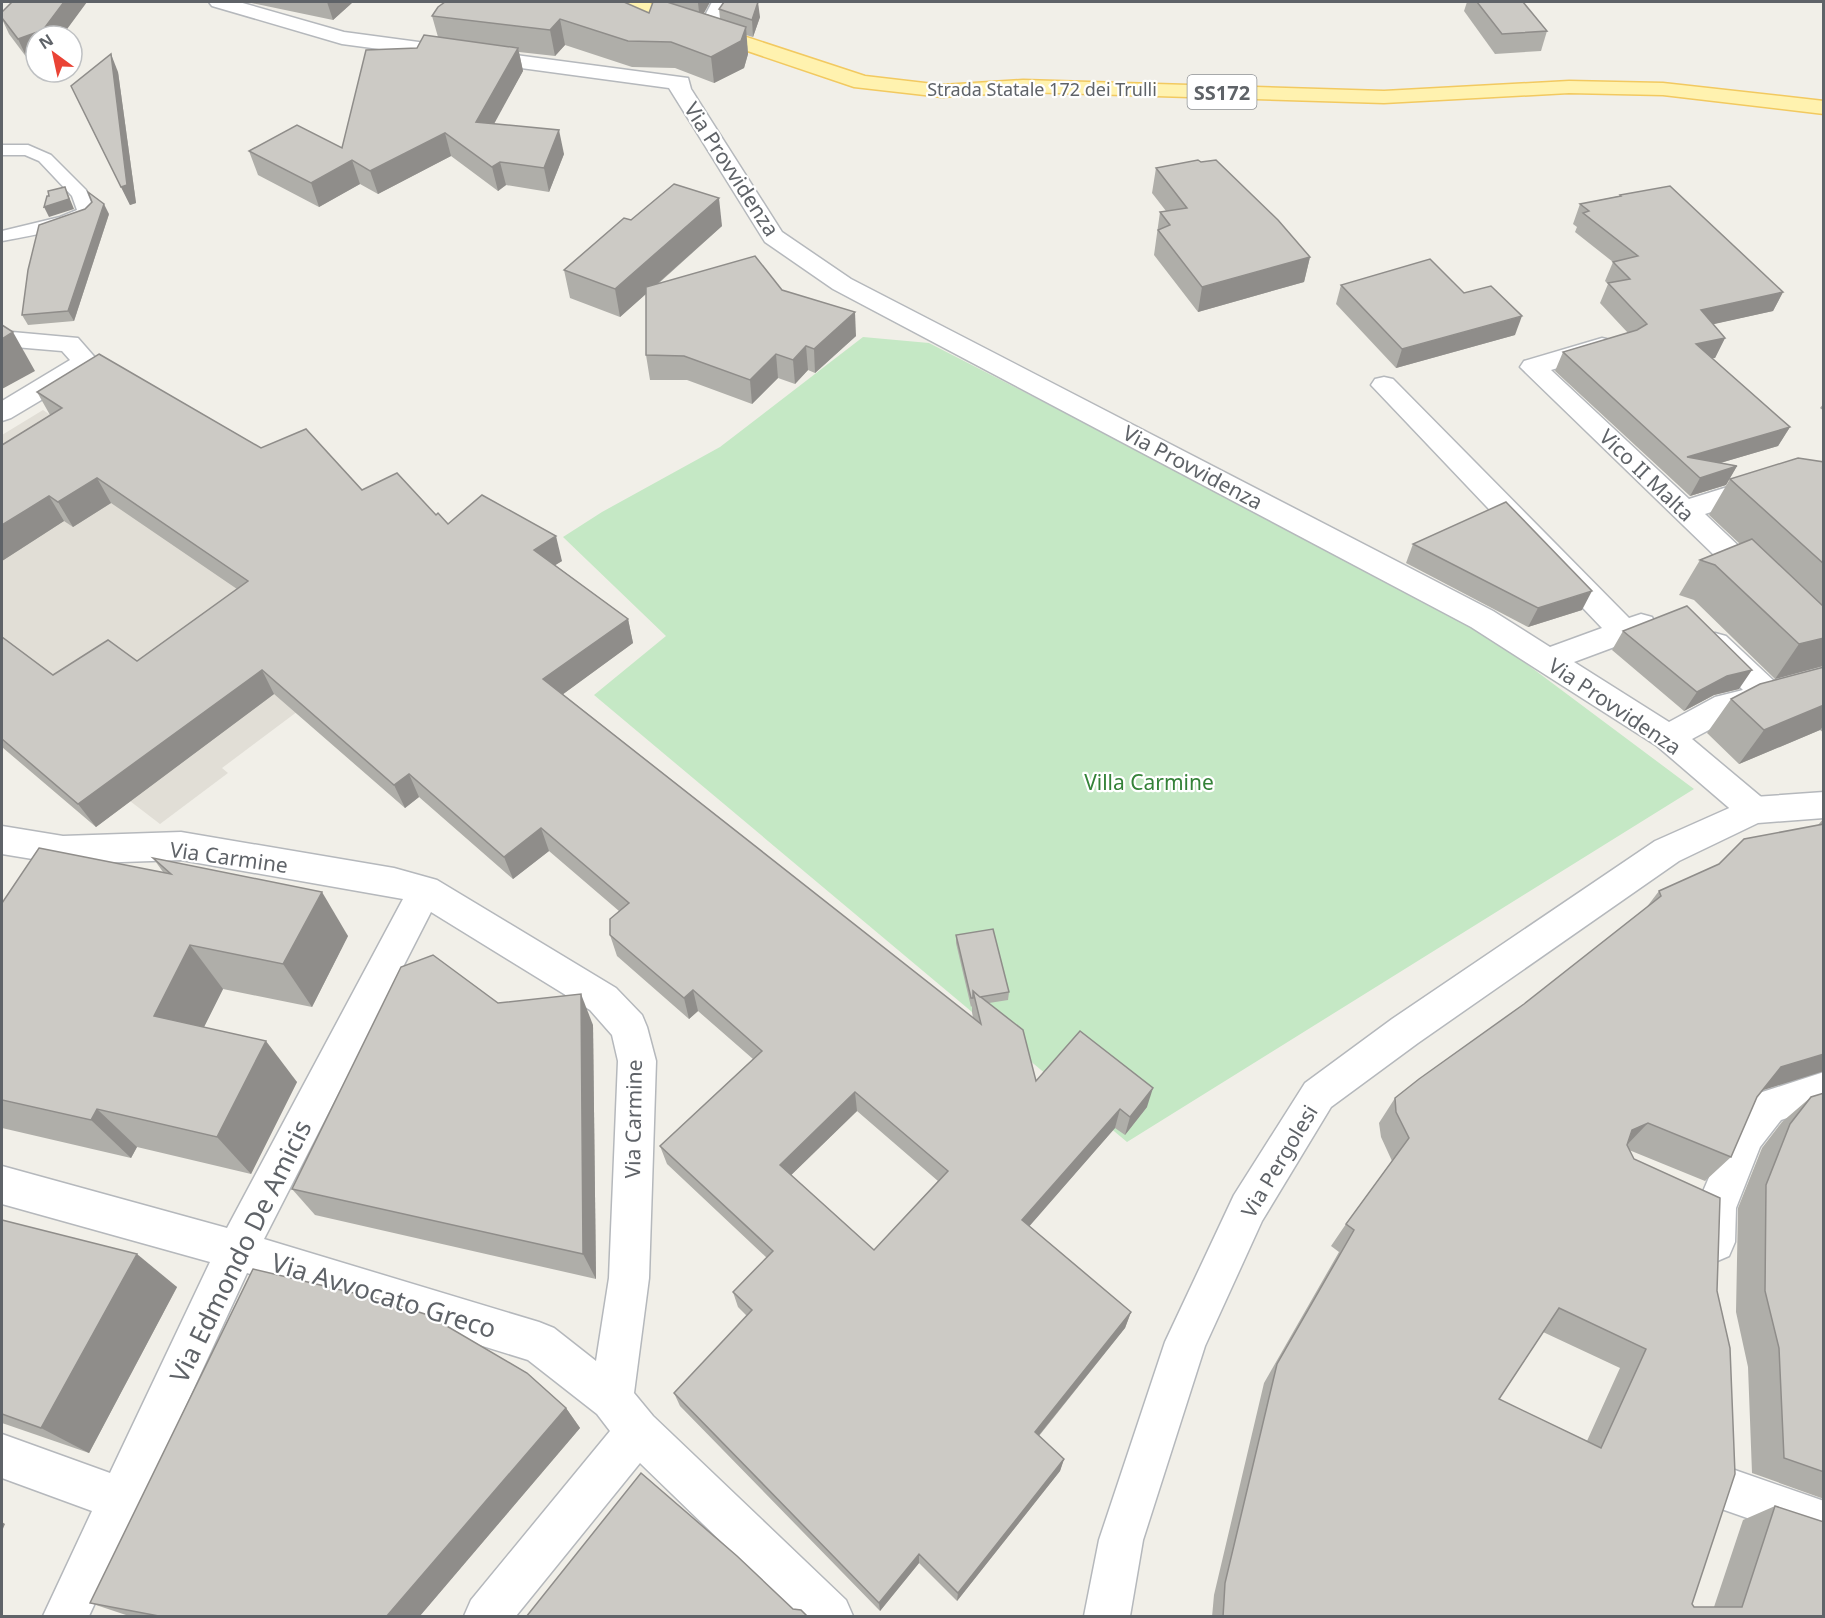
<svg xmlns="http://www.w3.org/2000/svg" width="1825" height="1618" font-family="'Noto Sans',sans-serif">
<rect width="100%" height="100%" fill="#f1efe8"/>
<path fill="#e1ded6" d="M43,410L389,643L222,768L228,773L160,824L130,801L96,827L2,747V435Z"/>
<path fill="#c5e8c5" d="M863,337L929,343L1469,621L1694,789L1127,1142L594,695L666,636L563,537L602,512L720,447Z"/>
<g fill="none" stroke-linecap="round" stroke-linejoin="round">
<g stroke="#b5b8bc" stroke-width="3">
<path id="service" d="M2,145H28L51,155L86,190L95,212C82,228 23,237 2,241V231L60,217L77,210L72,196L39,161L25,155H2Z"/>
</g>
<g stroke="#b5b8bc" stroke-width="3">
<g id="pedestrian">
<path d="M1824,1072V1106L1781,1120L1760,1147L1736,1208L1735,1242L1729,1256L1715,1262L1701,1256L1695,1242L1696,1208L1732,1123L1756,1094Z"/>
<path d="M1729,1468L1824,1501V1545L1713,1506L1707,1490L1713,1474Z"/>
</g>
</g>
<g stroke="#b5b8bc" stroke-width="3">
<g id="minor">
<path d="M209,2H239L344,32L688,78L691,89L782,232L851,279L1493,611L1550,647L1602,628L1371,385L1375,379L1384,377L1393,379L1629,618L1641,614L1652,617L1656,625L1652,633L1574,662L1669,722L1715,697L1743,690L1704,652L1700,644L1704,636L1715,633L1726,636L1774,681L1824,668V692L1735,716L1692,739L1766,801L1771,810L1766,819L1754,823L1742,819L1657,746L1471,627L833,289L765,242L669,88L342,44L212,6Z"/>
<path d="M712,2H732L715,33H701L698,29Z"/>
<path d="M12,332L78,338L99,362L95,368L11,418L2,421V401L70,360L62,351L3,346V334Z"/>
<path d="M1602,338L1611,340L1615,346L1611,352L1551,370L1689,499L1779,471L1824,480V499L1780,490L1705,514L1767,573L1772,580L1767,587L1757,591L1747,587L1520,367L1524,361Z"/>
<path d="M2,826L63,836L181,832L394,868L437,880L616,988L642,1015L647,1027L656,1061L649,1278L634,1393L653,1416L846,1600L853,1616H798L640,1463L516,1616H464L471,1600L610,1431L597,1414L528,1360L247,1273L89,1616H43L92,1511L2,1478V1434L110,1473L210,1262L2,1204V1166L227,1228L403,899L181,860L63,864L2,854ZM431,912L590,1010L612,1035L618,1061L609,1278L596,1361L554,1328L539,1322L264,1239Z"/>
</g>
</g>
<g stroke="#b5b8bc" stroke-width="3">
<path id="tertiary" d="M1824,792V818L1758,823L1679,861L1418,1043L1331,1107L1262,1221L1205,1346L1143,1540L1130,1616H1084L1099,1540L1165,1342L1234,1195L1305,1083L1392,1019L1655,841L1754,797Z"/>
</g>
<g stroke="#f2c960" stroke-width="3">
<path id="primary" d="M623,2H648L667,11L865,76L942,85L1023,80L1384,91L1569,81L1663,83L1824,101V114L1663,95L1569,93L1384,103L1023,92L942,97L854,87L653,19L626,6Z"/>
</g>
<use href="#service" fill="#fff" fill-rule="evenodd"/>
<use href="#pedestrian" fill="#fff" fill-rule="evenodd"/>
<use href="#minor" fill="#fff" fill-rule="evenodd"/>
<use href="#tertiary" fill="#fff" fill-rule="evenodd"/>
<use href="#primary" fill="#fff2af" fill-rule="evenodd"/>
</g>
<g fill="#afaea9" fill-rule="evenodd">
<path d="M12,2L27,58L9,34L2,19V12Z"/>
<path d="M247,2H353L333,20Z"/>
<path d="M653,2H710L704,13L720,19L719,9L760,17L753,37L746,35L748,54L744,68L714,83L675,68L632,67L565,45L555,56L519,52L523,71L493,124L564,154L549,192L506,185L498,191L451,156L378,194L360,184L319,207L258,175L249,151L342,148L417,48L438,37L432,16L649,13Z"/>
<path d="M1467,2H1523L1547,31L1541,51L1495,54L1464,11Z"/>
<path d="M118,72L136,203L130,205L71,86Z"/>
<path d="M1156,168L1310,257L1304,282L1198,312L1154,255L1160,212L1166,211L1152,193Z"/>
<path d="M1620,195L1783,292L1773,311L1713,324L1725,338L1715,358H1712L1790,427L1778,446L1720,463L1737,466L1726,485L1690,496L1555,371L1563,352L1628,333L1600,303L1608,284L1605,281L1613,262L1575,232L1577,227L1573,224L1580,204L1619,196Z"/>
<path d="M109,214L74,321L28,325L22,315Z"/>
<path d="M631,220L722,226L658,284L782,290L856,336L815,373L808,370L795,384L778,378L752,404L687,380H650L646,355V294L620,317L570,298L564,270Z"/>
<path d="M1341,285L1464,293L1515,335L1396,368L1336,304Z"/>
<path d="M37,392L261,448L362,490L436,515L448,524L562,561L555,565L628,619L633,643L563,694L973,1018L972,1012V1006L971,1007L956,943V935L1009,992L1008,1000L989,1003L1036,1081L1147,1107L1125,1135L1115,1128L1029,1226L1131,1312L1125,1328L1039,1436L1064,1459L1060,1471L957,1601L919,1563L880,1611L680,1406L674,1393L747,1316L738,1307L733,1292L767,1258L667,1164L660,1146L753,1059L698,1011L689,1019L617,956L610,935L619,911L549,851L513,879L419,797L405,808L274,694L96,827L2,747V637L53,675L137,661L237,589L111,503L73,527L64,521L2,561V445L50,415ZM857,1111L938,1181L874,1250L791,1175Z"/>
<path d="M1824,403V411L1820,408Z"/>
<path d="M1824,462V666L1775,679L1694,600L1679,595L1700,560L1740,544L1709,515L1730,479Z"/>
<path d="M1413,544L1582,610L1528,627L1406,563Z"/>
<path d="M1623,631L1739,689L1714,695L1684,711L1612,650Z"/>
<path d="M1824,667V733L1820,730L1739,764L1707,733L1731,699Z"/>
<path d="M1824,818V1071L1762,1090L1757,1097L1731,1157L1705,1181L1629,1150L1692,1604L1694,1607H1714L1743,1520L1775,1506L1824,1617H1212L1214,1595L1264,1383L1339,1252L1331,1246L1346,1224L1392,1161L1381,1137L1379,1123L1395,1098L1524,1004L1646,908L1659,891L1818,825ZM1543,1332L1620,1368L1587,1441L1499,1399Z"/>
<path d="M153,858L348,936L312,1007L223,989L204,1027L297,1082L251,1174L137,1147L131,1158L2,1128V903L163,872Z"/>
<path d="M498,1003L593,1025L596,1279L315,1215L292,1189Z"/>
<path d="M1824,1093V1499L1752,1473L1748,1367L1736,1312L1738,1208L1762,1148L1782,1122L1811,1097Z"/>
<path d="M2,1220L177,1287L89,1453L2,1423Z"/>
<path d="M566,1408L580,1428L419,1617H132L90,1603Z"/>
</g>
<g fill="#8f8d8a">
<path d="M64,2H87L62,36H36V55L27,58L18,39Z"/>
<path d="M327,2H353L333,20Z"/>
<path d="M699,2H710L700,20L698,3Z"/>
<path d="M758,2L760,17L753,37L752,20Z"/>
<path d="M560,19L565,45L555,56L550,30Z"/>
<path d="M746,27L748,54L744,68L714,83L711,57Z"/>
<path d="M518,48L523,71L482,146L476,122Z"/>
<path d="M111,54L118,72L136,203L130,205L121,187Z"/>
<path d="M559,130L564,154L549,192L544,168Z"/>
<path d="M445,133L451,156L378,194L370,171Z"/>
<path d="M352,160L360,184L319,207L311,183Z"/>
<path d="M500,162L506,185L498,191L492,167Z"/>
<path d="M65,187L74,209L49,217L44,207Z"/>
<path d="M719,198L722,226L620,317L615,289Z"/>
<path d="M104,204L109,214L74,321L68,311Z"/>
<path d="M1310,257L1304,282L1198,312L1202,287Z"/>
<path d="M1783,292L1773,311L1692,329L1701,310Z"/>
<path d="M855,312L856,336L815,373L814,349Z"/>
<path d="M1522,316L1515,335L1396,368L1402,349Z"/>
<path d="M13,332L35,371L2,389V339Z"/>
<path d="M1725,338L1715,358L1686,363L1696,344Z"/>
<path d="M806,346L808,370L795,384L793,360Z"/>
<path d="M776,354L778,378L752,404L750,380Z"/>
<path d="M1790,427L1778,446L1693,471L1687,457Z"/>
<path d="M1737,466L1726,485L1690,496L1700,478Z"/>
<path d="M97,478L111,503L73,527L58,502Z"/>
<path d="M49,496L64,521L2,561V525Z"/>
<path d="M556,536L562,561L541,574L534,550Z"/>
<path d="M1592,591L1582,610L1528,627L1538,608Z"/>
<path d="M628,619L633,643L551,703L543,679Z"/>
<path d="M1824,638L1823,666L1775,679L1799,644Z"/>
<path d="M262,670L274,694L96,827L78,804Z"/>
<path d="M1752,670L1739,689L1714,695L1684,711L1697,692L1727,676Z"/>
<path d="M1824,705V725L1820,730L1739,764L1764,730Z"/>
<path d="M409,774L419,797L405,808L394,785Z"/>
<path d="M541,828L549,851L513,879L504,857Z"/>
<path d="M322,892L348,936L312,1007L283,964Z"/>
<path d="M190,945L223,989L189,1057L154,1016Z"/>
<path d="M693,990L698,1011L689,1019L684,998Z"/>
<path d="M581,994L593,1025L596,1279L583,1254Z"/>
<path d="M266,1041L297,1082L251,1174L217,1137Z"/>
<path d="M1824,1054V1071L1754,1093L1781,1067Z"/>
<path d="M1153,1088L1147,1107L1125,1135L1130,1117Z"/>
<path d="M855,1092L857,1111L783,1183L780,1165Z"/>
<path d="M97,1109L137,1147L131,1158L91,1120Z"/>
<path d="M1120,1109L1115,1128L1020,1237L1022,1220Z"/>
<path d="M1648,1123L1624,1148L1632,1130Z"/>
<path d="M137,1254L177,1287L89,1453L41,1428Z"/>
<path d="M1131,1312L1125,1328L1031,1445L1035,1432Z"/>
<path d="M566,1408L580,1428L419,1617H386Z"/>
<path d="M1064,1459L1060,1471L957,1601L958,1593Z"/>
<path d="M2,1522L5,1524L2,1531Z"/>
<path d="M919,1554V1563L880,1611L879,1603Z"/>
</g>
<g fill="#cccac5" stroke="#8f8d8a" stroke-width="1.5" fill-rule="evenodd">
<path d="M12,2H64L43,30L18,39L2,18V12Z"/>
<path d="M445,2H624L649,13L653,2H667L746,27L741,41L711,57L671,42L628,41L560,19L550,30L432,16L438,7Z"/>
<path d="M724,2H758L752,20L719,9Z"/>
<path d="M1477,2H1523L1547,31L1502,34Z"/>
<path d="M424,35L518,48L476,122L559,130L544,168L500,162L492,167L445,133L370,171L352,160L311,183L249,151L297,125L342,148L366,50L417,48Z"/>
<path d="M111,54L127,185L121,187L71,86Z"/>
<path d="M1198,160L1201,162L1216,160L1278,220L1310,257L1202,287L1158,230L1170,225L1160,212L1187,208L1156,168Z"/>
<path d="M674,184L719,198L615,289L564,270L624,218L631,220Z"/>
<path d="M1670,186L1783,292L1701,310L1725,338L1696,344L1790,427L1687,457L1737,466L1700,478L1563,352L1637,330L1647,324L1608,283L1630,279L1613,262L1638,256L1583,213L1589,211L1580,204L1621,196L1620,195Z"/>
<path d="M65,187L69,199L44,207L47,196H49L48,191Z"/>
<path d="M88,192L104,204L68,311L22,315L28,270L39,225L85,209L92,202Z"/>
<path d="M755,256L782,290L855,312L814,349L806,346L793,360L776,354L750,380L684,356L646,355V287Z"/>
<path d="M1430,259L1464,293L1491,286L1522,316L1402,349L1341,285Z"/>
<path d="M2,325L13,332L2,339Z"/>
<path d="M99,354L261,448L306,429L362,490L397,473L436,515L438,513L448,524L482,495L556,536L534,550L628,619L543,679L981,1024L973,991L1023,1030L1036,1081L1080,1031L1153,1088L1130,1117L1120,1109L1022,1220L1131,1312L1035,1432L1064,1459L958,1593L919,1554L879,1603L674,1393L752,1310L733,1292L773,1251L660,1146L762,1051L693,990L684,998L610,935V919L629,903L541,828L504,857L409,774L394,785L262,670L78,804L2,739V637L53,675L108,640L137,661L248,581L97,478L58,502L49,496L2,525V445L62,408L37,392ZM855,1092L948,1171L874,1250L780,1165Z"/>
<path d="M1798,458L1824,462V564L1730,479Z"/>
<path d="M1506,502L1592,591L1538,608L1413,544Z"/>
<path d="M1752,539L1824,607V638L1799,644L1715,565L1700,560Z"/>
<path d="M1687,606L1752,670L1727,676L1697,692L1623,631Z"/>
<path d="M1824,667V705L1764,730L1731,699L1760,684Z"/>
<path d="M1824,824V1054L1781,1067L1757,1097L1731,1157L1648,1123L1632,1130L1627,1145L1634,1159L1720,1198L1717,1291L1730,1348L1735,1474L1692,1604L1694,1607H1742L1775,1506L1824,1522V1617H1223L1225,1583L1277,1364L1354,1230L1346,1224L1409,1138L1396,1112L1395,1098L1419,1079L1524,1004L1661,896L1659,891L1719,864L1744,839ZM1559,1308L1646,1349L1601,1448L1499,1399Z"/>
<path d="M39,848L171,874L153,858L322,892L283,964L190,945L154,1016L266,1041L217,1137L97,1109L91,1120L2,1100V903Z"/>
<path d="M993,929L1009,992L980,997L973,991V998H971L956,935Z"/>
<path d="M433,955L498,1003L581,994L583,1254L292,1189L401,967Z"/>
<path d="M1824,1093V1472L1784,1458L1779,1348L1765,1291L1766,1185L1790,1124L1811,1097Z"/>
<path d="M2,1220L137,1254L41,1428L2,1414Z"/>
<path d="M253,1269L375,1298L428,1315L527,1373L566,1408L386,1617H164L90,1603Z"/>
<path d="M641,1473L737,1556L793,1609L801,1610L808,1617H526Z"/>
</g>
<g text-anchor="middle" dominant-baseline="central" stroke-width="4.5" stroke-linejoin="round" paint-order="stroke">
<g font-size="18" fill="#5f6368" stroke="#fff">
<text x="1042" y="89">Strada Statale 172 dei Trulli</text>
</g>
<rect fill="#fff" stroke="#8f9295" stroke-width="1.5" x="1187.5" y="75" width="69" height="34" rx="4.5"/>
<g font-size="20" font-weight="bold" fill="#5f6368">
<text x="1222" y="92">SS172</text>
</g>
<g font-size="21" fill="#5f6368" stroke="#fff">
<text transform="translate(732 169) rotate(57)">Via Provvidenza</text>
<text transform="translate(1193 467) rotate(28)">Via Provvidenza</text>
<text transform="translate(1647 475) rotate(44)">Vico II Malta</text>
<text transform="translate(1615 706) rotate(34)">Via Provvidenza</text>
<text transform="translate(229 857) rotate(8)">Via Carmine</text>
<text transform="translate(633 1119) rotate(-89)">Via Carmine</text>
<text transform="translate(1279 1161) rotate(-59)">Via Pergolesi</text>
</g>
<g font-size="21" fill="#348238" stroke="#fff">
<text x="1149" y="782">Villa Carmine</text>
</g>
<g font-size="26" fill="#5f6368" stroke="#fff">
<text transform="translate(240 1251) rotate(-64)">Via Edmondo De Amicis</text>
<text transform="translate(384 1295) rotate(17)">Via Avvocato Greco</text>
</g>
</g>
<rect width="1825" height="1618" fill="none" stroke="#5f6368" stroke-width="6"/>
<g transform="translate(54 54) rotate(327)"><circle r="28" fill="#ffffff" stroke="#bfc1c3" stroke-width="1.5"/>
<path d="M0-4.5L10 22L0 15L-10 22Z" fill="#ea4335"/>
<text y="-9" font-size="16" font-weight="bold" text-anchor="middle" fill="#5f6368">N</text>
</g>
</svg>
